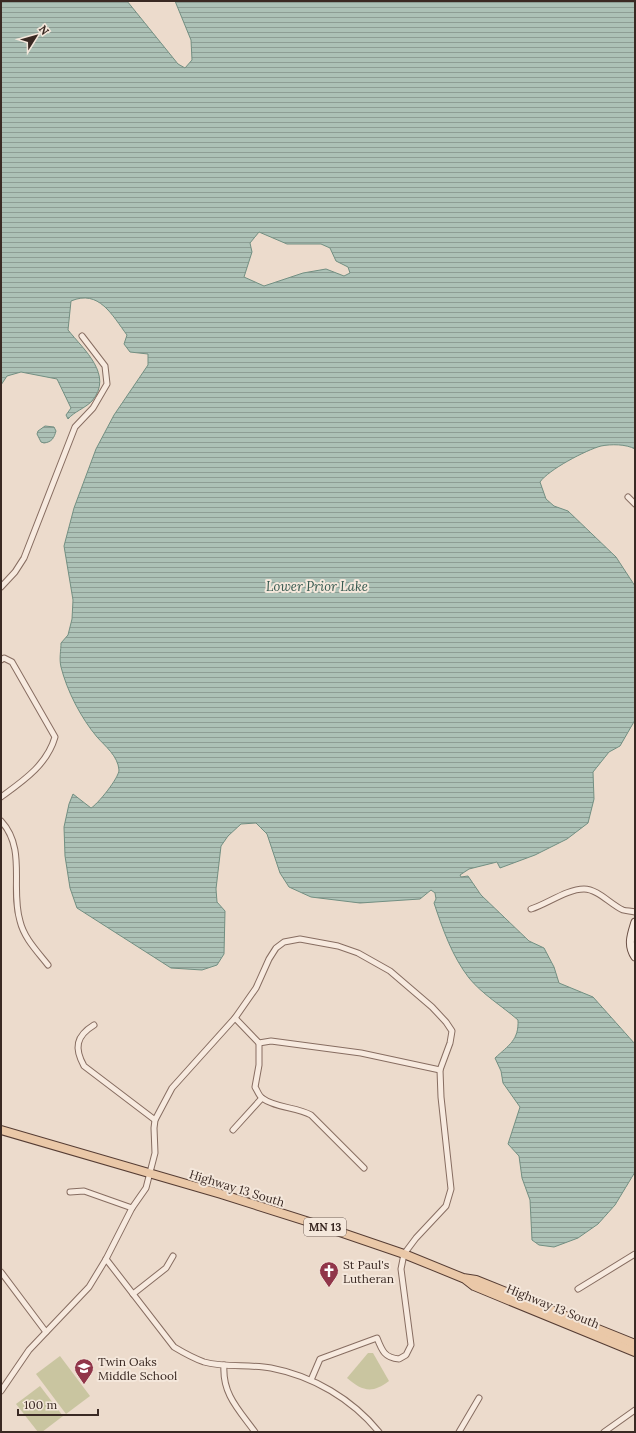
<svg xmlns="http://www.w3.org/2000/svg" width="636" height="1433" font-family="Lora,serif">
<defs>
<pattern id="water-rules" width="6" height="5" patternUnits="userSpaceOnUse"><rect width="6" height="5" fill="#acc1b6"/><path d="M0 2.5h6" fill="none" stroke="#8d9d94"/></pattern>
</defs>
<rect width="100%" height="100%" fill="#ecdbcc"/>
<g fill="#c9c5a0">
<path d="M368,1353H373L389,1381C372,1394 362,1391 347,1378Z"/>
<path d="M60,1356L90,1396L66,1414L36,1374Z"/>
<path d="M40,1386L63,1416L42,1432H38L16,1404Z"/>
</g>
<g fill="url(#water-rules)" stroke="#728f82" fill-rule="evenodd">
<path d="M1,1H127L178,64L185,68L192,60L191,40L175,1H635V449C626,444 611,444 601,446C586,450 548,470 540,482L546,499L554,506L568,511L616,557L635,586V720L620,746L609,752L593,772L594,799L588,823L567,839L535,855L500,868L497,862L469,869L460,875L461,877L468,876L481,895L529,941L544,948L554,967L559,983L593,997L635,1044V1172L615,1205L598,1224L578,1238L554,1247L539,1245L532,1240L530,1200L522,1178L519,1156L508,1144L520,1107L503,1083L501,1071L495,1058C509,1045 519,1040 518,1020C502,1006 482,994 469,978C452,956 443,930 434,903L436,899L435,893L431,890L420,899L360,903L311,897L289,887L280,873L267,834L256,823L241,824L228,836L221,846L216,889L217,902L225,911L224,954L217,965L202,970L171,968L77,908L70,888L65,856L64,827L69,804L73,794L91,808C97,805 119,778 119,770C118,756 105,746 97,737C81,718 67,691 61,667C59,659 61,650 61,643L68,635L72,619L73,600L64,546L74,508L96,449L114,415L148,365V354L130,352L124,344L127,335C112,315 99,289 71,301L68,330C84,350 114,375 92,401C84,409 75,411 68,419L66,415L71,408L57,379L21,372L7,376L1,385ZM259,232L287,244H321L330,248L336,261L348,267L350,273L344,276L326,269L303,273L264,286L244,277L252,252L250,243Z"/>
<path d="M45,426L54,427L56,431C54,438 52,442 44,443L41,442L37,434L38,431Z"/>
</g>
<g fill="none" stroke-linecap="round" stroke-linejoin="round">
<g stroke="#876d61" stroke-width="7">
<g id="street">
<path d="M628,497L635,504"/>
<path d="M1,587L15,572L24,558L75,427L93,408L107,384L105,366L82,336"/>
<path d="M1,660L4,658L12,662L55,737C47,765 23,781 1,797"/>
<path d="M1,821C27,849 10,888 20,921C24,938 37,951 48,965"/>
<path d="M531,909C547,904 567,889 584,889C598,889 611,905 623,910C626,911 631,911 635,912"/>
<path d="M235,1018L259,1043L271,1041L361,1053L440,1070"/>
<path d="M94,1025C76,1036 74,1048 84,1066L155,1120"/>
<path d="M259,1043V1065L255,1087C257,1090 259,1096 262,1098C275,1108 297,1107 311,1115L364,1168"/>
<path d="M233,1130L262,1098"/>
<path d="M70,1192L84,1191L132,1208"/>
<path d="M106,1259L174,1347C184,1353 193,1358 204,1362C225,1368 249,1364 271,1368C313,1376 352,1399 379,1432"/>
<path d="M1,1272L46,1332"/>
<path d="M578,1289L635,1254"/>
<path d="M133,1294L166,1268L173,1256"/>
<path d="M224,1365C222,1394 239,1410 255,1432"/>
<path d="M1,1391L29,1350L89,1287L106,1259L132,1208L146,1188L155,1153L154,1128L155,1120L172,1088L235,1018L256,988L269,959L276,948L284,942L300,939L338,946L358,953L390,971L432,1007L446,1022L452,1031L450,1043L440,1070L441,1097L451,1189L446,1206L416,1238L404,1254L401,1269L411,1345L406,1355L399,1359C385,1358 382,1351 377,1338L320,1359L311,1380"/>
<path d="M459,1432L479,1398"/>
<path d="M604,1432L635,1410"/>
</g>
</g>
<g stroke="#6a4f44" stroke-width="9">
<path id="secondary" d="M635,922C631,935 627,945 635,957"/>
</g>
<g stroke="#563d34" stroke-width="10">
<g id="primary">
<path d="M1,1130L221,1194L325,1227L404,1254L463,1278L476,1280L635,1344"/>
<path d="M465,1279L474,1286L503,1298L635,1352"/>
</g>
</g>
<use href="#street" stroke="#f7eadf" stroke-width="5"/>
<use href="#secondary" stroke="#f7eadf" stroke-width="7"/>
<use href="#primary" stroke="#eac8a8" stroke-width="8"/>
</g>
<defs>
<g id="church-pin" transform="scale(1)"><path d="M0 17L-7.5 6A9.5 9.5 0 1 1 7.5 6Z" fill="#91364a" stroke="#f4e7db"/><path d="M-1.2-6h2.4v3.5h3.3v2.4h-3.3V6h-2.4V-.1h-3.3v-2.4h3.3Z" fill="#fff"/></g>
<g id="school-pin" transform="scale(1)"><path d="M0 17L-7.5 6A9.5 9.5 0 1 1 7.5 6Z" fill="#91364a" stroke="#f4e7db"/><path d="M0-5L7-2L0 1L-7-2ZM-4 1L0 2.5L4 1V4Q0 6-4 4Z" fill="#fff"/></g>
</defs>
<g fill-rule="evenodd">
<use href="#church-pin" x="329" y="1271"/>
<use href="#school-pin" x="84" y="1368"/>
</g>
<g text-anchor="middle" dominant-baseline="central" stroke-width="4" stroke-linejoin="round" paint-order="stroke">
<rect fill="#f4e7db" stroke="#72625a" stroke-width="1" x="304" y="1218" width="42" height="18" rx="3"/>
<g font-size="11" font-weight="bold" fill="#3a2923">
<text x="325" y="1227">MN 13</text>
</g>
<g font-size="12" fill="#3a2923" stroke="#f4e7db">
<text transform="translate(237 1188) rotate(17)">Highway 13 South</text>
<text transform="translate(553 1306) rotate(22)">Highway 13 South</text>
</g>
<g font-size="12" fill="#3a2923" stroke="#f4e7db" text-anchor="start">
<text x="343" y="1264">St Paul's<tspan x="343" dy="14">Lutheran</tspan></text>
<text x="98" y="1361">Twin Oaks<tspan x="98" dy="14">Middle School</tspan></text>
</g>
<g font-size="13" font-style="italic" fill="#34584e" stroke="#f4e7db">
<text x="317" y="586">Lower Prior Lake</text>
</g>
</g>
<rect width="636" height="1433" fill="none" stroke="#3a2923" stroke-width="4"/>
<g transform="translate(36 36) rotate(53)" stroke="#f4e7db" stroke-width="3" paint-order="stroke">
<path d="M0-3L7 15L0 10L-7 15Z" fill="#3a2923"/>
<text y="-6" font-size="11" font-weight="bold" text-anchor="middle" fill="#3a2923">N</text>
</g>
<path d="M18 1409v6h80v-6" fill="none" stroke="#3a2923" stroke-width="2"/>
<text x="24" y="1409" font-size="12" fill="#3a2923" stroke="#f4e7db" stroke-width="3" paint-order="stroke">100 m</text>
</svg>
